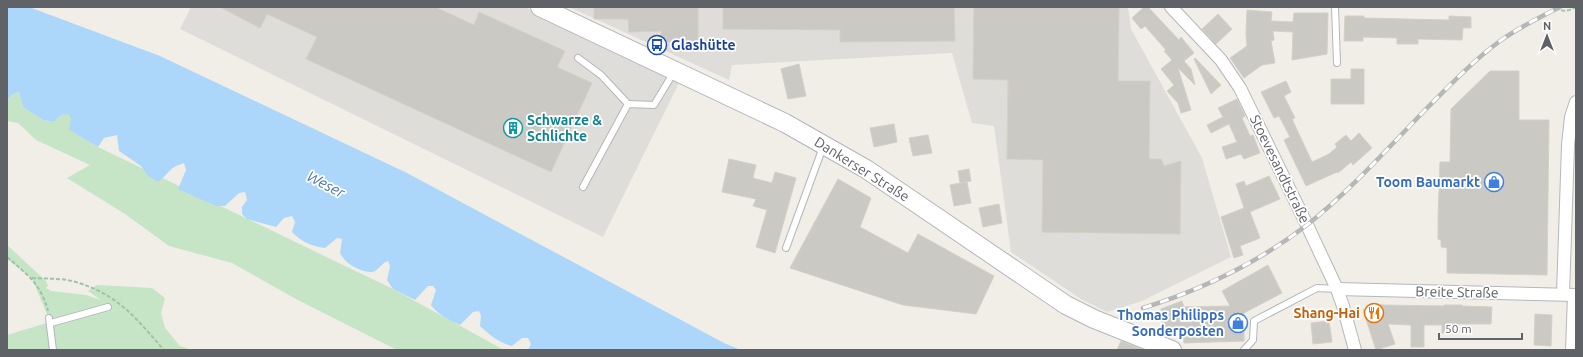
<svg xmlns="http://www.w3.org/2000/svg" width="1583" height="357" font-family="Ubuntu,sans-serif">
<rect width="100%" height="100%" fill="#f0eee7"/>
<g fill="#dfddd9">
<path d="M191,7H525L679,83L603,237L180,29Z"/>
<path d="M569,7H1128L1131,29L1202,158L1231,257L1142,301L1107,312L1081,299L1011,252L994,126L972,123L952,53L732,65L729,80Z"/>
</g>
<g fill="#c6e5c6">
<path d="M19,92L23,107L43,120L54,122L61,115L68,113L71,119L70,129L74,133L98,147L393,289L504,350H397L296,299L232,263L169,246L125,214L67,178L90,165L36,140L18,123L7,121V100L13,94Z"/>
<path d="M7,245L46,281L48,286L46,288L51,291L86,295L101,300L88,291L97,285L152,288L165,298L161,313L165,328L180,346L192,350H7V335L50,322L32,278L7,259Z"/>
</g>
<path fill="#add7fa" d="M7,7H29L160,56L407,173L724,343L741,350H528L531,344L528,338H522L512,346C499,343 490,335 480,326L481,316L479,311L473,312L460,325C448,320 439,315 431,305L436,290L433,286H428L415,300L393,289L387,280L390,266L388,261C382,263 380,268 375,271C368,275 353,267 348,263C344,260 342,256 340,253L342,239L337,238L325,248C311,246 302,242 292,232L295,222L292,216L284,218L276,227L247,219L242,214V207L247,200L245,192L239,193L225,206H216L178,189L186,170L184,163C168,168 170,173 158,182L148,176L141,166L119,151L117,135L104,138L98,147L74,133L69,129L71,119L68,114L61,115L54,122L43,120L23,107L19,92L13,94L7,100Z"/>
<g fill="#cbc9c4" stroke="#d4d0c6">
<path d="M220,7H435L474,25L479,12L565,51L557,67L592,83L551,172L306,59L317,37L267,14L260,28Z"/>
<path d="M594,7H698V42H662L661,31L629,32L628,19H594Z"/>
<path d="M723,7H954L955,41L840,42V30L723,29Z"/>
<path d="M974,7H1119L1118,81H1150L1149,159H1161L1164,166L1181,161L1180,234L1042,232L1043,160L1007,159L1008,80L973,79Z"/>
<path d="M1144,7H1148L1179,40L1181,37L1194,53L1184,61L1191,69L1195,85L1178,68L1191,110L1181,113L1178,103L1167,91L1174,85L1161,69L1172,60L1164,51L1166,50L1145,26L1141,29L1132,18Z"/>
<path d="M1247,10L1272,12L1271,21L1293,22L1294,13H1328L1327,54L1292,60L1293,32L1273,31L1274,40L1271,41L1275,63L1262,65L1244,78L1230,58L1247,46L1246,34Z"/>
<path d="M1218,14L1232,29L1216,44L1202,29Z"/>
<path d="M1345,16H1364V18L1449,20V16L1471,17V28H1463L1462,40L1418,39V44H1397V38L1363,37V41H1344Z"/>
<path d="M1195,58L1221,85L1211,94L1194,59Z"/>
<path d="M799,64L806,96L788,99L781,69Z"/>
<path d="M1351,69H1364V104H1331V79H1351Z"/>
<path d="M1490,71H1519V120H1549L1547,275L1447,273V248L1441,247V240L1438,239V218L1440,162H1450L1451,109Z"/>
<path d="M1286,81L1291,92L1284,96L1295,118L1292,119L1312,162L1329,154L1337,147L1335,144L1346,135L1351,141L1359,133L1372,148L1353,165L1351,162L1338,173L1337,172L1306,186L1284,140L1290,137L1279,116L1274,118L1261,92Z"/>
<path d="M1237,99L1245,116L1242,118L1250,136L1253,135L1260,153L1244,159L1241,154L1226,159L1222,147L1237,142L1229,124L1211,133L1207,125L1223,117L1218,108Z"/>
<path d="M894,124L897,142L874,147L870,128Z"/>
<path d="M928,135L932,153L913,156L909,138Z"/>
<path d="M729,159L756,165L753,178L772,183L775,172L796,178L775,253L756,247L767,210L753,206L756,199L722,192Z"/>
<path d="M969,169L971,181L960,183L958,171Z"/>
<path d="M1269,176L1280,199L1250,212L1260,238L1240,246L1243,255L1234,258L1221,217L1244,208L1236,184L1244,181L1246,186Z"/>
<path d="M838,179L871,198L860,227L908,253L918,234L994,276L976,314L903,305L790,268Z"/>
<path d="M967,182L971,203L954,206L950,185Z"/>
<path d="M999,204L1002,223L983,227L979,208Z"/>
<path d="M1268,265L1282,293L1244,313V341L1184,343L1183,331L1163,328L1161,309L1182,301L1184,307L1230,306L1222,291Z"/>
<path d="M1382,304V305L1444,306V305H1462V306L1492,307L1491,324H1451V333H1442V325H1424V347H1411V325L1388,324L1395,344L1376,350L1363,310Z"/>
<path d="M1535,314L1552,315L1551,346L1534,345Z"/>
<path d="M1329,321L1332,342L1313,344L1311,323Z"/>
<path d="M1121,341L1144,350H1117Z"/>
</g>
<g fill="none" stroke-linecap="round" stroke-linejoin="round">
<g stroke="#b4b7bb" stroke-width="8">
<g id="service">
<path d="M1335,7L1337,63"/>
<path d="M578,58L601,75L628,104"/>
<path d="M583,187L628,104L654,105L674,72"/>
<path d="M786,248L823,147"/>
<path d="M49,318L53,350"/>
<path d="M51,323L108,307"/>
<path d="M1244,350L1253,340L1254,321L1317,288L1337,289"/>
</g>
</g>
<g stroke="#b4b7bb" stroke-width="14">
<g id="minor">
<path d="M1171,7L1221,60L1240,88L1307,225L1337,289L1343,306L1355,350"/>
<path d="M1337,289L1576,295"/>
<path d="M1563,294L1568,145L1571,117L1576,102"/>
<path d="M1572,350L1574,295"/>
</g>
</g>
<g stroke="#b3b6bb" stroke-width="20">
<path id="secondary" d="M540,7L785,123L866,169L1066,305L1094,319L1172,350"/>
</g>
<g stroke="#9ec3a9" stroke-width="2" stroke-dasharray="4 2" stroke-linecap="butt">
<path d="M1556,7C1563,13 1568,11 1576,7"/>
<path d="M7,257C27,274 41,284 48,311"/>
<path d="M32,278C45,279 60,278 72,281C117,293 135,317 164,350"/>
</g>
<use href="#service" stroke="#fff" stroke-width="6"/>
<use href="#minor" stroke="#fff" stroke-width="12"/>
<use href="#secondary" stroke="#fff" stroke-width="18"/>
<g stroke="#b5b6b6" stroke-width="4.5">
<path id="rail" d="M1143,308C1201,290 1259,262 1307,225C1351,190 1389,147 1428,107C1451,84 1474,60 1500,41C1518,28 1540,17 1560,7"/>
</g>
<use href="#rail" stroke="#fff" stroke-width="3" stroke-dasharray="9" stroke-linecap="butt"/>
</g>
<defs>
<g id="bus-ring" transform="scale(1)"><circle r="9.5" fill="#fff" stroke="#1a4fb4" stroke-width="1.5"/><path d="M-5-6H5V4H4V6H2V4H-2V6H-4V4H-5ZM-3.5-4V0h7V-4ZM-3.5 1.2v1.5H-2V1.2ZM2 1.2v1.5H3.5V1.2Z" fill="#1a4fb4"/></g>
<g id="building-ring" transform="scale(1)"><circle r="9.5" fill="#fff" stroke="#0f9aa8" stroke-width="1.5"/><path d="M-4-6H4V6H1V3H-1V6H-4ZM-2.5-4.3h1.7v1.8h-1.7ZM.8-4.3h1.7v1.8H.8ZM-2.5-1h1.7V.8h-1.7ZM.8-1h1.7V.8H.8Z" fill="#0f9aa8"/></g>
<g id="shop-ring" transform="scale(1)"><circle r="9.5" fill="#fff" stroke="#3f7fe0" stroke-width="1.5"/><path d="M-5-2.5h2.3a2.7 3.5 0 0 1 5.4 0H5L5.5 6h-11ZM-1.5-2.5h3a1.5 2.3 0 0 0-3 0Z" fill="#3f7fe0"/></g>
<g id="restaurant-ring" transform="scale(1)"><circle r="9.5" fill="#fff" stroke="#e8710a" stroke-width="1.5"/><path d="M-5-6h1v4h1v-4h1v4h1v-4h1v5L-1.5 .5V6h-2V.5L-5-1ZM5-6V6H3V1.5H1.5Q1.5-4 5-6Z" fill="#e8710a"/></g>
</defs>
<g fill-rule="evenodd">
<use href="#bus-ring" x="657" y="45"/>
<use href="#building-ring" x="513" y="128"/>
<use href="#shop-ring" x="1494" y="182"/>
<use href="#restaurant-ring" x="1374" y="313"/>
<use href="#shop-ring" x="1238" y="323"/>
</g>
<g text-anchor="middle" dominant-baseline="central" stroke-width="3.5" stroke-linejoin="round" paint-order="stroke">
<g font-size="14" font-weight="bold" fill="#164399" stroke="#fff" text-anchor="start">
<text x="671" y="45">Glashütte</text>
</g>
<g font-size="14" font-weight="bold" fill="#0d838f" stroke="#fff" text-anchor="start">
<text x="527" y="120">Schwarze &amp;<tspan x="527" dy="16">Schlichte</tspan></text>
</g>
<g font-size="14" fill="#5f6266" stroke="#fff">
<text transform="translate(862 169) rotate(32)">Dankerser Straße</text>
<text transform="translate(1280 169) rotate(64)">Stoevesandtstraße</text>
<text transform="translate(1457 292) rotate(1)">Breite Straße</text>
</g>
<g font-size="14" font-weight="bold" fill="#366cbe" stroke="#fff" text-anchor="end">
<text x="1480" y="182">Toom Baumarkt</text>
<text x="1224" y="315">Thomas Philipps<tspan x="1224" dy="16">Sonderposten</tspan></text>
</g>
<g font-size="14" font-weight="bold" fill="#c56008" stroke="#fff" text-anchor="end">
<text x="1360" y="313">Shang-Hai</text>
</g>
<g font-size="15" font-style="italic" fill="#4a78ac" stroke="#fff">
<text transform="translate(326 184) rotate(28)">Weser</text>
</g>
</g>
<rect width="1583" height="357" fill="none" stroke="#5f6266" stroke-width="16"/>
<g transform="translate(1547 36)" stroke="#ffffff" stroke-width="3" paint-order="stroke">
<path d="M0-3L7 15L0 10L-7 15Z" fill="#5f6266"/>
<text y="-6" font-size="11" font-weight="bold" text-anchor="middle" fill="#5f6266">N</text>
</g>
<path d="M1439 333v6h83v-6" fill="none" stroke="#5f6266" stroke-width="2"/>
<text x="1445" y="333" font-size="12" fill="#5f6266" stroke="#ffffff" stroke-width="3" paint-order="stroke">50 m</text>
</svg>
